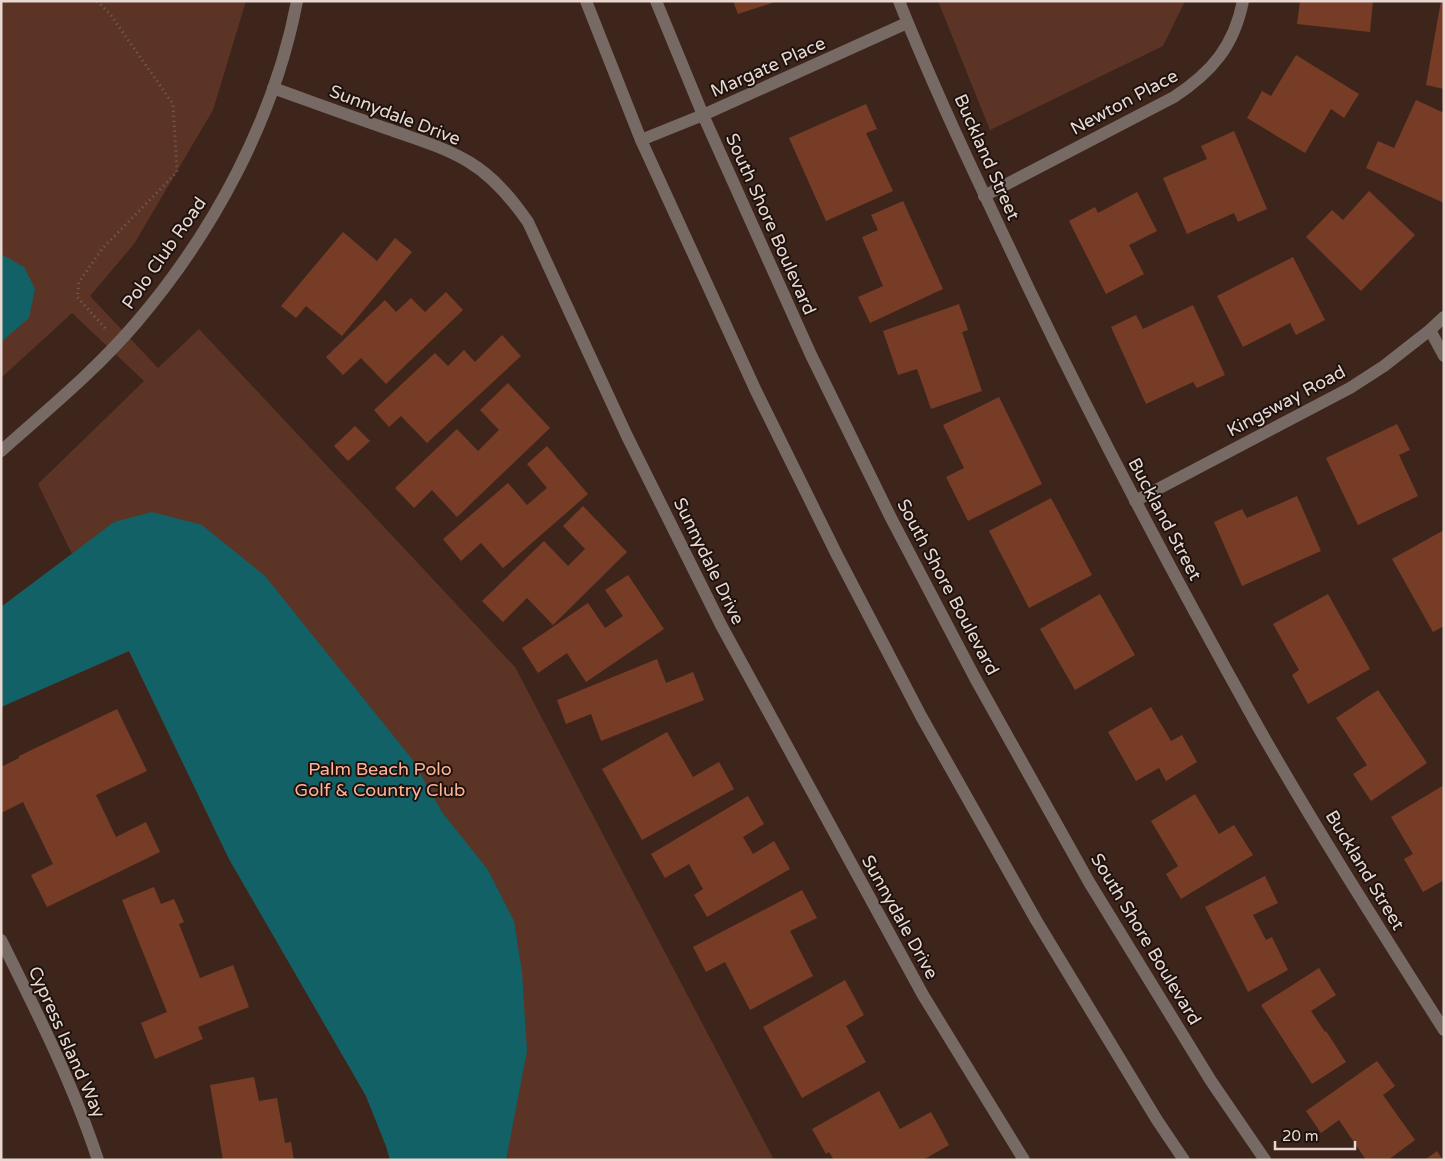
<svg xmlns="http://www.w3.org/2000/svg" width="1445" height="1161" font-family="'Varela Round',sans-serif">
<rect width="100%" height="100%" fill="#3e251c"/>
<g fill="#5b3426">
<path d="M1,1H246L213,110L134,244L90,296L158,368L199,329L515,667L774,1160H390L386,1146L366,1096L229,859L129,651L1,707V607L72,554L38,484L144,381L72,313L1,378Z"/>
<path d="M938,1H1185L1163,46L990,130Z"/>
</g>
<g fill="#116166">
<path d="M1,254L24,267L35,289L29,318L1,342Z"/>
<path d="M152,512L202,525L265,576L412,759L442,812L488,870L514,921L522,972L527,1051L506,1160H390L386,1146L366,1096L229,859L129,651L1,707V607L114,522Z"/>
</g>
<g fill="#773c26">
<path d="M733,1H775V2L738,14Z"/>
<path d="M1300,1H1373L1370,32L1297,24Z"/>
<path d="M1441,1L1444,2V89L1426,85Z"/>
<path d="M1296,55L1359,94L1344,118L1331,109L1305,153L1247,118L1262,91L1271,96Z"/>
<path d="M1416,100L1444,113V203L1366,168L1378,141L1394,148Z"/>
<path d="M866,104L877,129L866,133L893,191L826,221L789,138Z"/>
<path d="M1234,131L1267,209L1238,222L1234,213L1187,234L1163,178L1207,159L1201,146Z"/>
<path d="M1369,191L1415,235L1361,291L1306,237L1332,210L1343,220Z"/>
<path d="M1137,192L1157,231L1129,245L1144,274L1106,294L1069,221L1095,207L1098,213Z"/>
<path d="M903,201L943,289L870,323L858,297L883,286L862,237L878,230L871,215Z"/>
<path d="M343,232L377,261L395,238L412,252L342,336L306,306L296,318L281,306Z"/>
<path d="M1293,257L1325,320L1296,335L1290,323L1243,347L1217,296Z"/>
<path d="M446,292L463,310L386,384L361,358L343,375L326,357L385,300L396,312L411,298L425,312Z"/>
<path d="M959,304L968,330L962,332L982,391L931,409L917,369L898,375L883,331Z"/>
<path d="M1193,305L1225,375L1197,388L1193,382L1146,404L1111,327L1136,315L1143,329Z"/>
<path d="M502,335L521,356L427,443L401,416L389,427L374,410L435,353L448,366L464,350L475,362Z"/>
<path d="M508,383L550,428L457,517L432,490L414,508L395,488L457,429L478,451L499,430L480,410Z"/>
<path d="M999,397L1042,484L968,521L946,477L964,468L943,425Z"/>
<path d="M1397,424L1410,450L1399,455L1418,496L1358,525L1326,458Z"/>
<path d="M355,426L370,441L348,461L334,446Z"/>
<path d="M547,446L588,494L503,568L481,543L461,561L443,539L508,483L527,505L547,488L527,464Z"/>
<path d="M1297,496L1321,551L1242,586L1214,522L1242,509L1247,518Z"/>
<path d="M1051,498L1092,575L1029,608L989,531Z"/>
<path d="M583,506L627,552L553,625L527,598L503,622L482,601L544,541L568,566L585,549L563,526Z"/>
<path d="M1444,530V626L1433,632L1392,559Z"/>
<path d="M628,575L664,629L586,682L567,653L538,673L522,648L588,603L605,628L623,616L605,590Z"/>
<path d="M1100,594L1135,655L1075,690L1040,629Z"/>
<path d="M1328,594L1370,669L1308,704L1292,675L1299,670L1273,624Z"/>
<path d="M657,659L666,683L693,672L704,700L601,741L591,714L566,724L557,700Z"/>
<path d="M1378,690L1427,763L1371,801L1353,774L1367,765L1336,718Z"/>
<path d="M1151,707L1171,741L1182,735L1197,762L1166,781L1159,768L1136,781L1108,732Z"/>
<path d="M117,709L147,771L96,795L116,837L146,822L160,852L47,907L31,875L53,864L23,802L1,813V767L19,758V756Z"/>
<path d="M667,732L693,777L719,762L734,789L642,840L602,769Z"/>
<path d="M1444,785V880L1423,892L1404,859L1413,854L1391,817Z"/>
<path d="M1195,794L1219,834L1234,825L1253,855L1181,899L1166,874L1178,866L1151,821Z"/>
<path d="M748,796L764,824L743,837L753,854L774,841L790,869L707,917L694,895L703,889L689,864L665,878L651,854Z"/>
<path d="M1265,876L1278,903L1253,915L1266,940L1272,937L1288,970L1248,992L1205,907Z"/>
<path d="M154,887L161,904L174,899L184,922L179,924L200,978L233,965L249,1007L198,1027L203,1039L155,1059L141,1023L167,1012L122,900Z"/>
<path d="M802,890L817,918L790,931L813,976L750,1010L725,962L706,972L693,947Z"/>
<path d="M1319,968L1336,995L1311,1011L1325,1032L1326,1031L1346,1062L1312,1084L1261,1005Z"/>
<path d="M845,980L864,1015L846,1026L866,1062L802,1098L763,1027Z"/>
<path d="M1377,1061L1395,1086L1383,1095L1415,1140L1388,1160H1366L1339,1120L1321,1133L1306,1111Z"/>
<path d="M254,1077L259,1101L277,1098L285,1143L291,1142L294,1160H223L210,1085Z"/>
<path d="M879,1091L900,1129L931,1112L949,1145L923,1160H834L829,1152L826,1154L812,1129Z"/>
<path d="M1437,1151L1443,1160H1425Z"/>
</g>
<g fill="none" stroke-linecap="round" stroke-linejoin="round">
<path stroke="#78615a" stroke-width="3" stroke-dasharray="1 4" stroke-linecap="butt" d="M97,1L110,14L173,104L177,172L102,249L79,282L77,297L106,329"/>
<g stroke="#776a65" stroke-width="12">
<path d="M586,1L641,140L756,391L837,555L921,716L1036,920L1157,1120L1184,1160"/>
<path d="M656,1L703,115L811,355L891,518L975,678L1089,882L1211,1081L1265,1160"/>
<path d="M899,1C938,99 984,194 1029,289C1100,437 1177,582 1257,725C1316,829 1380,929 1444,1030"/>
<path d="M273,88C312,102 350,116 388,129C416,139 444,147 469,162C494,177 512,199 528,222L627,436L721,625L923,995L1024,1160"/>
<path d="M641,140L703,115L907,23"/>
<path d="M984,196L1174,97C1212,72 1234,46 1243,1"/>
<path d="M1430,330L1444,356"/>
<path d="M1,451C47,410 96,370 136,323C213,233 275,118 297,1"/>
<path d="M1135,501L1350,388L1384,366L1430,330L1444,317"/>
<path d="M1,940C37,1012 73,1084 98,1160"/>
</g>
</g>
<g text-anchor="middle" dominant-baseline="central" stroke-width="4" stroke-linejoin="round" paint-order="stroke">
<g font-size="18" fill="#e9d8d2" stroke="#1d120e">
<text transform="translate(768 67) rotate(-24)">Margate Place</text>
<text transform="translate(1124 102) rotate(-28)">Newton Place</text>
<text transform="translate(395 115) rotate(21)">Sunnydale Drive</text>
<text transform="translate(987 157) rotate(66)">Buckland Street</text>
<text transform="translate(771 224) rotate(66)">South Shore Boulevard</text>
<text transform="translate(164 253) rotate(-55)">Polo Club Road</text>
<text transform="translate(1286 401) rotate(-28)">Kingsway Road</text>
<text transform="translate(1165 519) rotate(62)">Buckland Street</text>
<text transform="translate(709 561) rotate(64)">Sunnydale Drive</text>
<text transform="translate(948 587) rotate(62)">South Shore Boulevard</text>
<text transform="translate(1365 870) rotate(59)">Buckland Street</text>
<text transform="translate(900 917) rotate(61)">Sunnydale Drive</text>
<text transform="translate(1146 939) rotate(59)">South Shore Boulevard</text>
<text transform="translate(67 1042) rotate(66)">Cypress Island Way</text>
</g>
<g font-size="18" fill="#feb398" stroke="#1d120e">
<text x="380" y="769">Palm Beach Polo<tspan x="380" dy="21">Golf &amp; Country Club</tspan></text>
</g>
</g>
<rect width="1445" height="1161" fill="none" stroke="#e9d8d2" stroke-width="5"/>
<path d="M1275 1141v8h80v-8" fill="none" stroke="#e9d8d2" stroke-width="2.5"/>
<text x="1282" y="1141" font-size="15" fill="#e9d8d2" stroke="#1d120e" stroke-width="4" paint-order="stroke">20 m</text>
</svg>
